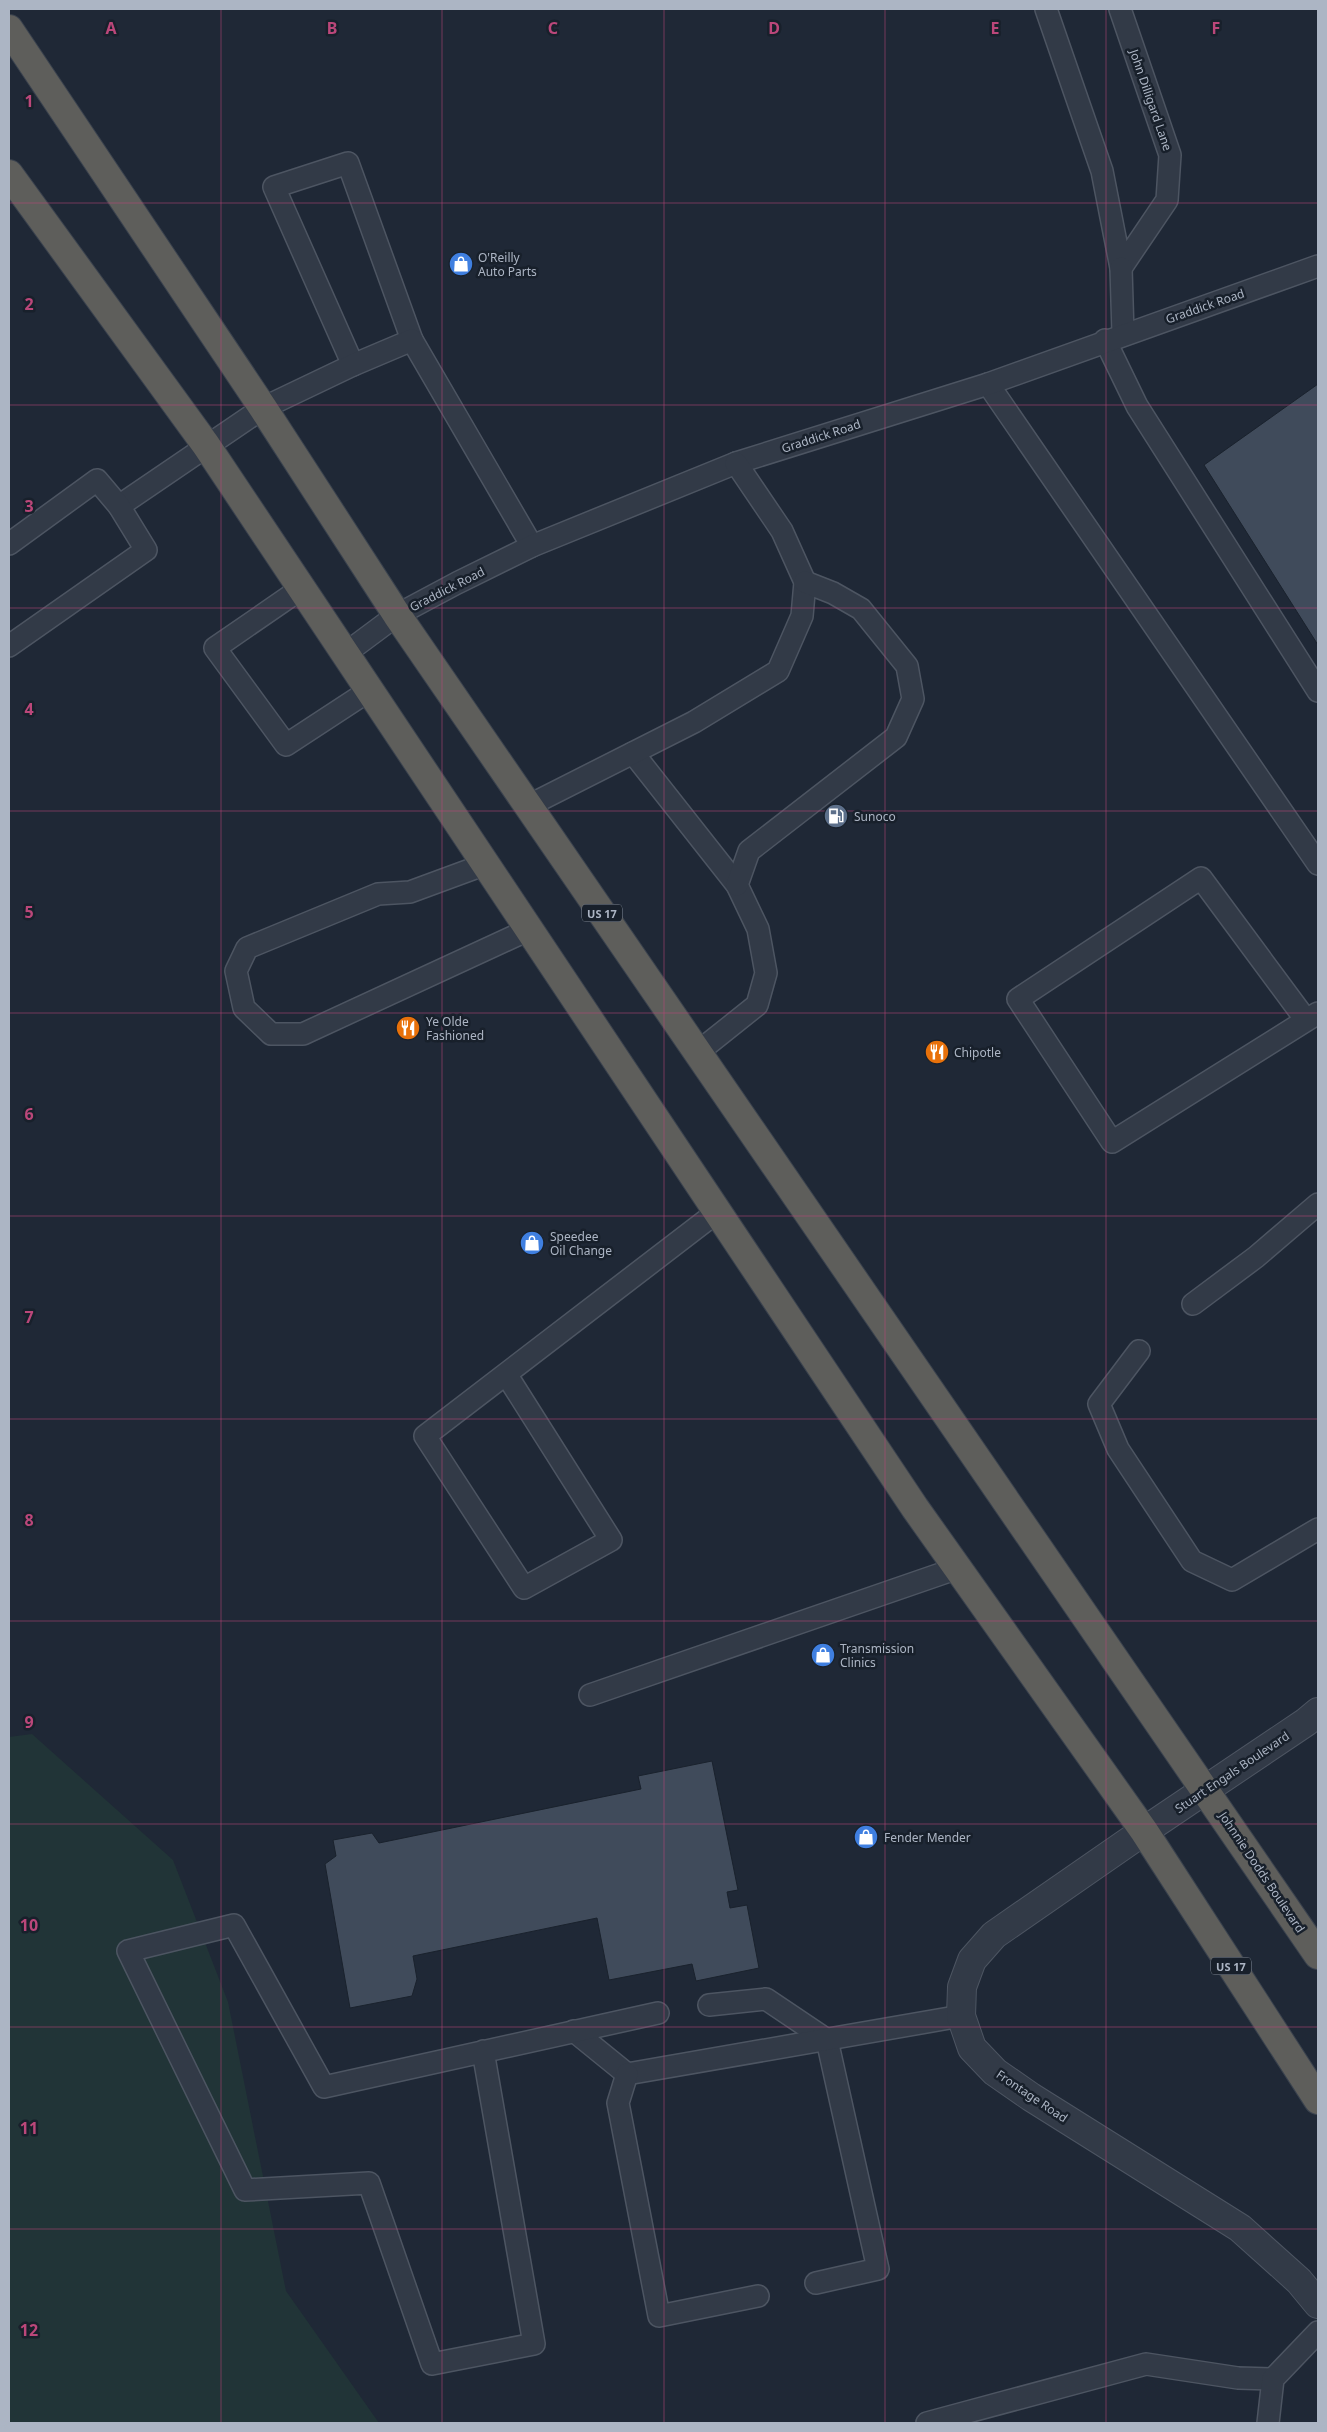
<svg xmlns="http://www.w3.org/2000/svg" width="1327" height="2432" font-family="'Noto Sans',sans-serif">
<rect width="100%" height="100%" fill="#1f2836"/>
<path fill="#213437" d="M32,1734L173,1860L228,2002L286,2291L379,2423H9V1737Z"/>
<g fill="#404b5b" stroke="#1a222d">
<path d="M1318,384V645L1204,465Z"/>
<path d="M712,1761L738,1890L727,1892L730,1908L747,1905L759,1968L696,1981L692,1964L609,1980L597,1918L413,1956L417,1979L412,1996L350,2008L325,1864L336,1856L333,1840L372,1833L379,1843L641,1789L638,1776Z"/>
</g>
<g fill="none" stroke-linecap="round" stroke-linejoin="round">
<g stroke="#4d5562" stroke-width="24">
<g id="service">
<path d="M1046,9L1102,171L1121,268L1167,200L1170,155L1120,9"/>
<path d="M1121,268L1123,334"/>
<path d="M1105,340L1137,406L1318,691"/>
<path d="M353,365L274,187L348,163L412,340"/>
<path d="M988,384L1318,864"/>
<path d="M119,506L263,408L353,365L412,340L532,546"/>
<path d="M9,544L97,480L119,506L146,550L9,646"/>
<path d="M302,588L215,648L286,745L370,690"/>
<path d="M346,653L397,615L457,583L532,546L736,463L988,384L1318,266"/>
<path d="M633,753L737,885L758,929L766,973L757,1005L698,1052"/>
<path d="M528,806L694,722L778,671L802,616L805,582L782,531L736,463"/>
<path d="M486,864L410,892L378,894L247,948L236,971L244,1008L271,1034H303L530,929"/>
<path d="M737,885L749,851L896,737L913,699L907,666L861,609L833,593L805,582"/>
<path d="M1306,1020L1201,878L1018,999L1112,1142L1318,1013"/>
<path d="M1193,1304L1256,1257L1318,1204"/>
<path d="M1139,1351L1099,1404L1118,1449L1192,1561L1232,1580L1318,1529"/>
<path d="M506,1374L611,1540L524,1588L425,1436L717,1212"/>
<path d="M590,1695L958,1568"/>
<path d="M709,2005L766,1999L827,2040L878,2269L816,2283"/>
<path d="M574,2031L627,2074L961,2016"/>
<path d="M483,2051L534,2344L432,2364L369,2183L245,2190L128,1951L234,1925L324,2087L658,2013"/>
<path d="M627,2074L618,2103L659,2316L758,2296"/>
<path d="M927,2423L1146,2364L1238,2378L1273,2379"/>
<path d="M1268,2423L1273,2379L1318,2332"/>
</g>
</g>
<g stroke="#4d5562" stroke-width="30">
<path id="minor" d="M1144,1831L994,1935L972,1960L962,1987L961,2016L972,2048L995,2072L1031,2097L1240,2228L1299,2281L1318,2304"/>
</g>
<g stroke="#4d5562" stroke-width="30">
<path id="tertiary" d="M1144,1831L1306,1722L1318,1712"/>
</g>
<g stroke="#3a424e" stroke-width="30">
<g id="trunk">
<path d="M9,29L263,408L397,615L1318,1955"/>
<path d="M9,174L206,445L915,1508L1144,1831L1318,2100"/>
</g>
</g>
<use href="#service" stroke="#323a47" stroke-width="21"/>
<use href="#minor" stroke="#323a47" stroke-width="28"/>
<use href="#tertiary" stroke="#323a47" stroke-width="28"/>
<use href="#trunk" stroke="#5e5e5b" stroke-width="28"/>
</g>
<path fill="none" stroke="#bb477a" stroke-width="1" stroke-opacity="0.55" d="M221,9V2423M442,9V2423M664,9V2423M885,9V2423M1106,9V2423M9,203H1318M9,405H1318M9,608H1318M9,811H1318M9,1013H1318M9,1216H1318M9,1419H1318M9,1621H1318M9,1824H1318M9,2027H1318M9,2229H1318"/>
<defs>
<g id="shop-disc" transform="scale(1.25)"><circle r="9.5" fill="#3f7fe0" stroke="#18202b"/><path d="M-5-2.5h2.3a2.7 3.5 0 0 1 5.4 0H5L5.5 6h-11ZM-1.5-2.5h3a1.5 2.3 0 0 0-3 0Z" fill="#fff"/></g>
<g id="fuel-disc" transform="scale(1.25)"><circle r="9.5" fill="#5c6f8a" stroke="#18202b"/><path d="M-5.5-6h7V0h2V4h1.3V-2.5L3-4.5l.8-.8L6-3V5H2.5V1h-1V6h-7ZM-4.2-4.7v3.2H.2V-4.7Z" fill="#fff"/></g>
<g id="restaurant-disc" transform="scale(1.25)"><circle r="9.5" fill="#e8710a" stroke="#18202b"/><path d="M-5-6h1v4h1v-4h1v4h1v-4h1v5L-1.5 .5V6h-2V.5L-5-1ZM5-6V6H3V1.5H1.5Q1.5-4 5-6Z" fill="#fff"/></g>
</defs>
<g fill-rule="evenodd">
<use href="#shop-disc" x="461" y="264"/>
<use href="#fuel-disc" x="836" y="816"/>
<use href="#restaurant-disc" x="408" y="1028"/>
<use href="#restaurant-disc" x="937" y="1052"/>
<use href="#shop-disc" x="532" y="1243"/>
<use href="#shop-disc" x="823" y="1655"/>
<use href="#shop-disc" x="866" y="1837"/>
</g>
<g text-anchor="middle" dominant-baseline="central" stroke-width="5" stroke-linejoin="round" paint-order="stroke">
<g fill="#18202b" stroke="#808896" stroke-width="1">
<rect x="582" y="904.5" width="40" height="17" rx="4"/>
<rect x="1211" y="1957.5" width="40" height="17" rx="4"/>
</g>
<g font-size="11" font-weight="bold" fill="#acb5c4">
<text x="602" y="913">US 17</text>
<text x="1231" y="1966">US 17</text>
</g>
<g font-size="12" fill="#acb5c4" stroke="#18202b">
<text transform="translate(1151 100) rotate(71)">John Dilligard Lane</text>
<text transform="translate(1205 306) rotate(-19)">Graddick Road</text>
<text transform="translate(821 436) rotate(-18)">Graddick Road</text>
<text transform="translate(447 589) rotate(-27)">Graddick Road</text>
<text transform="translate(1232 1772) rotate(-34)">Stuart Engals Boulevard</text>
<text transform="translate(1262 1872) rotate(56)">Johnnie Dodds Boulevard</text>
<text transform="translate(1032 2096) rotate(34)">Frontage Road</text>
</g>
<g font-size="12" fill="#acb5c4" stroke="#18202b" text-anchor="start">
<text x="478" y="257">O'Reilly<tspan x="478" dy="14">Auto Parts</tspan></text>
<text x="854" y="816">Sunoco</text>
<text x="426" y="1021">Ye Olde<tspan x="426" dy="14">Fashioned</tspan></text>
<text x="954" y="1052">Chipotle</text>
<text x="550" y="1236">Speedee<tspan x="550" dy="14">Oil Change</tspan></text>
<text x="840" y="1648">Transmission<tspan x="840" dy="14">Clinics</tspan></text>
<text x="884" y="1837">Fender Mender</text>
</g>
</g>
<g font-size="16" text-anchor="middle" font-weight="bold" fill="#bb477a" stroke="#18202b" stroke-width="5" stroke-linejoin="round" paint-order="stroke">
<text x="111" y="34">A</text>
<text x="332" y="34">B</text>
<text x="553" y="34">C</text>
<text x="774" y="34">D</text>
<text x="995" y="34">E</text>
<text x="1216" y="34">F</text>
<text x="29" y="107">1</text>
<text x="29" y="310">2</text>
<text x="29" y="512">3</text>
<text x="29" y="715">4</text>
<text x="29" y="918">5</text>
<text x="29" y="1120">6</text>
<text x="29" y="1323">7</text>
<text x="29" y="1526">8</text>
<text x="29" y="1728">9</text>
<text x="29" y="1931">10</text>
<text x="29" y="2134">11</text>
<text x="29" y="2336">12</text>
</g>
<rect width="1327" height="2432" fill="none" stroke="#acb5c4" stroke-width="20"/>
</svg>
